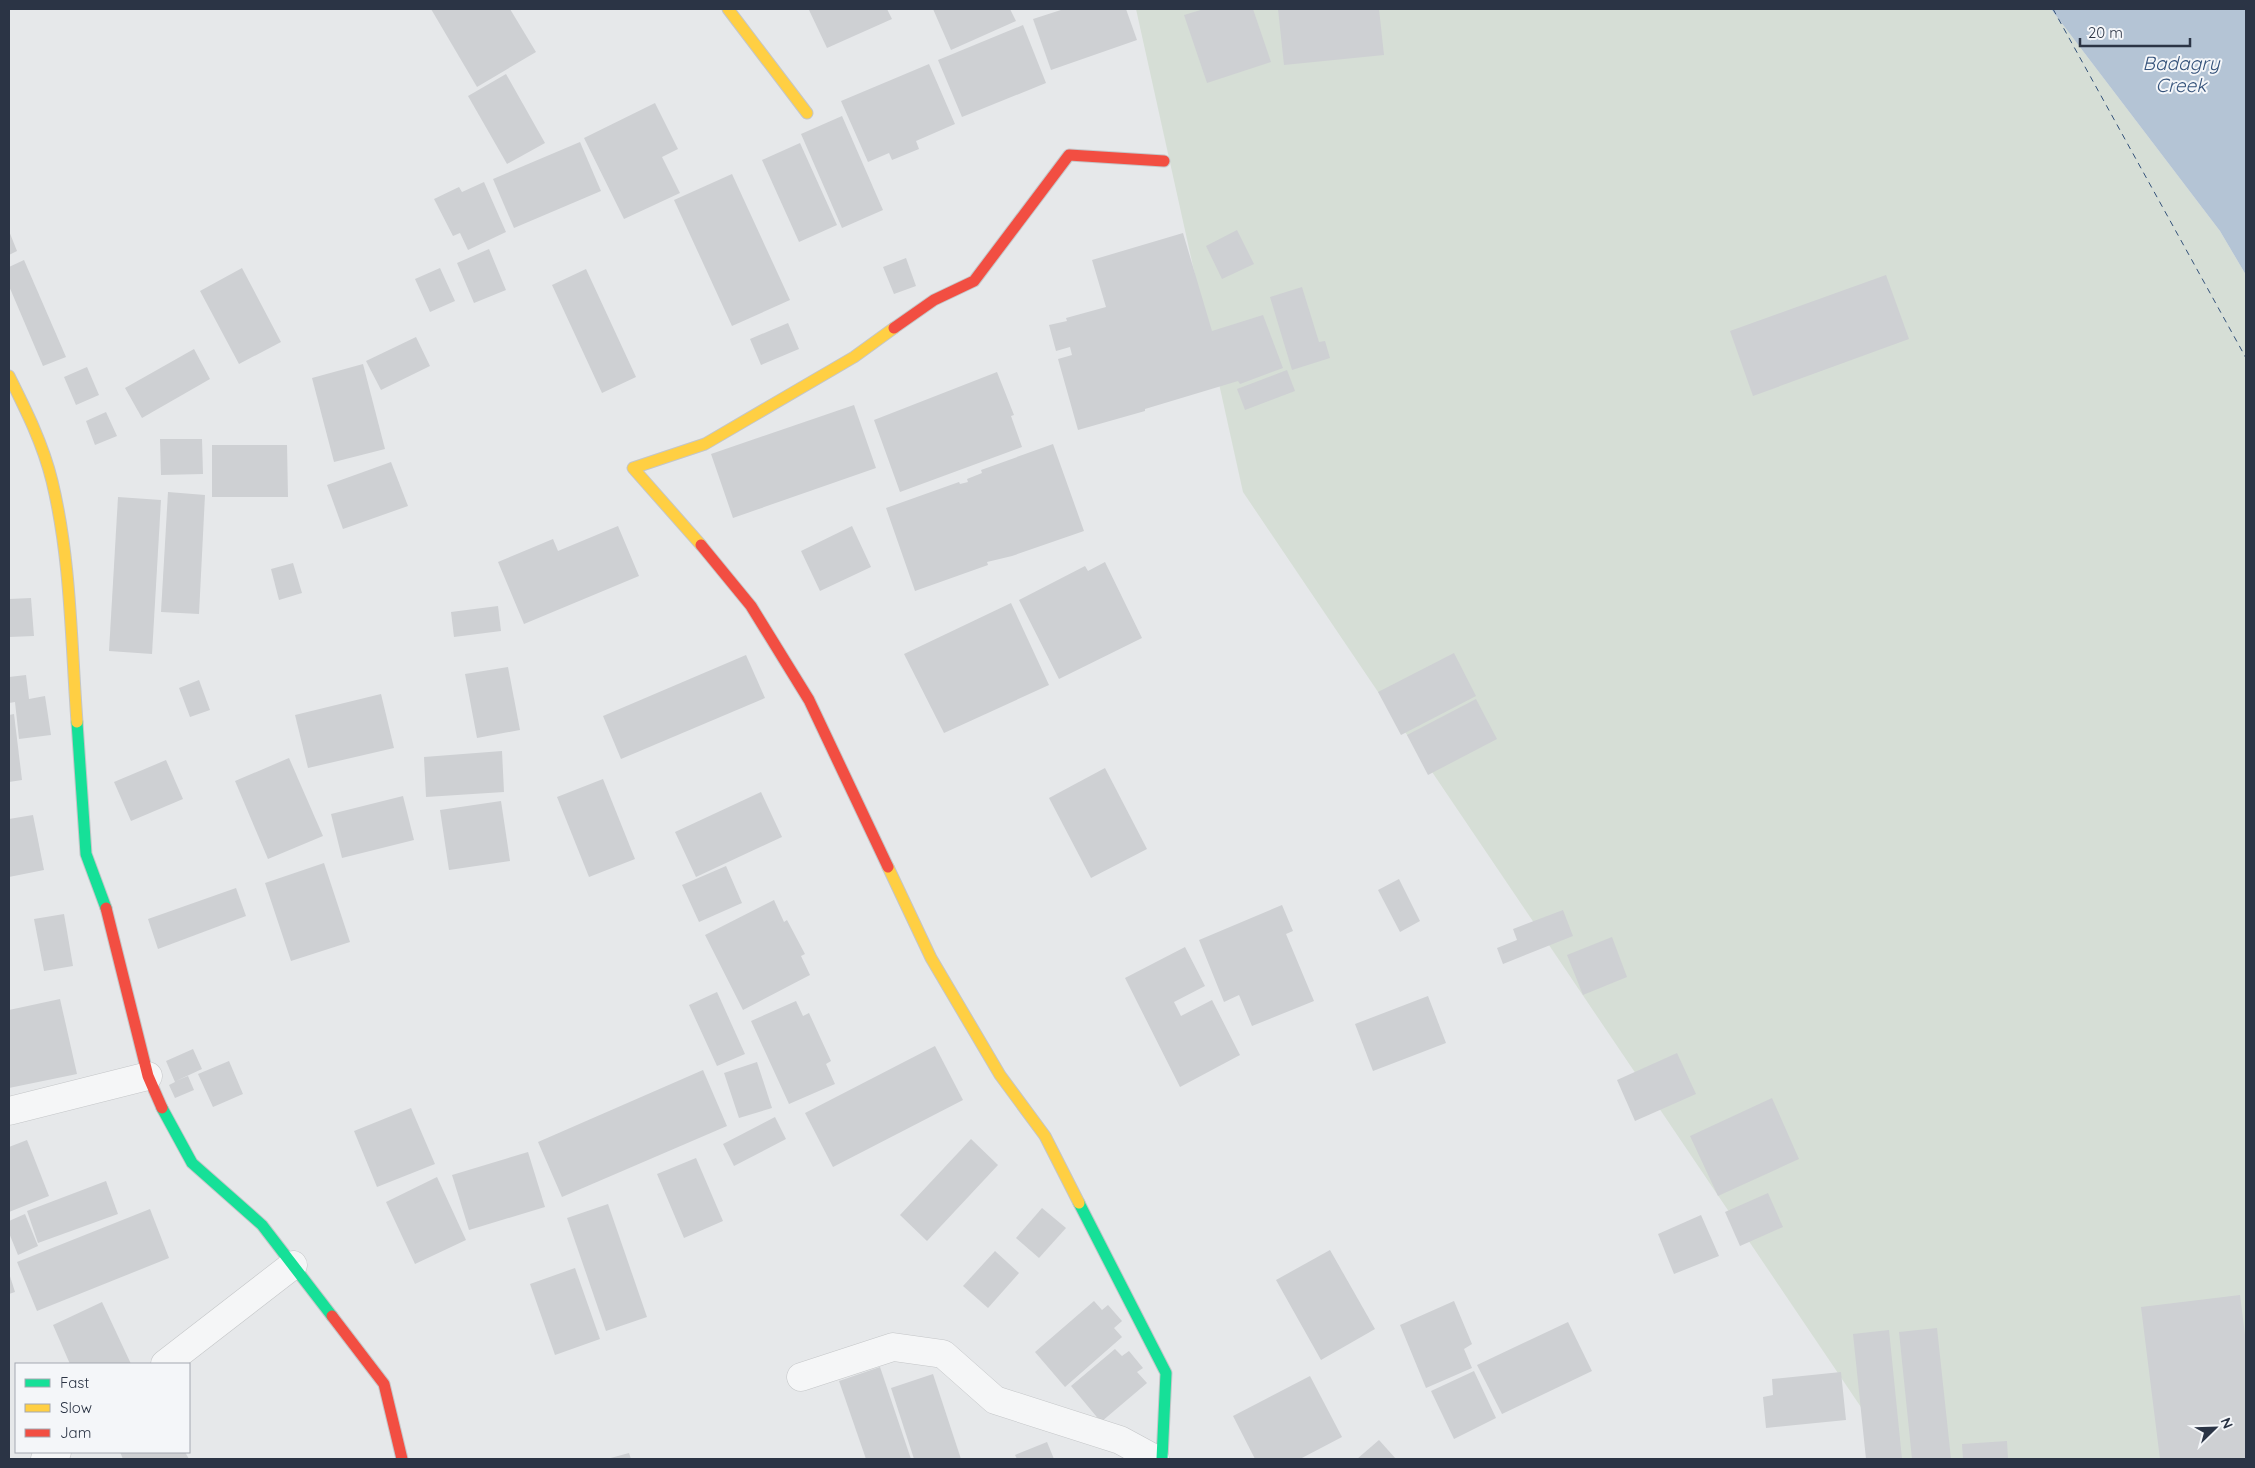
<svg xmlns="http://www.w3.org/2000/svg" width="2255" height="1468" font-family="Quicksand,sans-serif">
<rect width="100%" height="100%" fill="#e6e8ea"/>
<path fill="#d6ded6" d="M1136,9H2051L2220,231L2246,275V1459H1896L1243,492Z"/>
<path fill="#b4c4d5" d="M2051,9H2246V275L2220,231Z"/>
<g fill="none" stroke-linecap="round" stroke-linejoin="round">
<path stroke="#34527a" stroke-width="1" stroke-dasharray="6 5" stroke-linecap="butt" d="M2053,9L2246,358"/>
</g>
<g fill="#ced0d3">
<path d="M431,9H510L536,52L477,87Z"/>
<path d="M811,9H887L892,19L827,48L809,10Z"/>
<path d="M933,9H1010L1016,21L951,50Z"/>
<path d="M1064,9H1126L1137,40L1051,70L1033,19Z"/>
<path d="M1204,9H1253L1271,62L1207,83L1184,15Z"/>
<path d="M1278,9H1379L1384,55L1284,65Z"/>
<path d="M1023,25L1046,83L962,117L938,60Z"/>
<path d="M929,64L955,124L916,141L919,149L892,160L889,153L868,162L841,101Z"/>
<path d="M506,74L545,143L507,164L468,96Z"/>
<path d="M655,103L678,149L662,157L680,193L624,219L584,138Z"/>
<path d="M842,116L883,210L842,228L801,134Z"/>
<path d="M580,142L601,191L514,228L493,179Z"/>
<path d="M800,143L837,225L799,242L762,160Z"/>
<path d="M732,174L790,300L732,326L674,200Z"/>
<path d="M484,182L506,232L468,250L460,233L453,236L434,199L459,187L462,192Z"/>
<path d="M1237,230L1254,264L1222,279L1206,246Z"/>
<path d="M9,231L17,251L9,255Z"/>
<path d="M1183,233L1212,331L1263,315L1283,368L1240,384L1238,381L1145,409V411L1078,430L1058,359L1072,355L1070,347L1056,351L1049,325L1067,321L1066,318L1106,307L1092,260Z"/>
<path d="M489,249L506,290L474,303L457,263Z"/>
<path d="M906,258L916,286L894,294L883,267Z"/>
<path d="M24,260L66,357L43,366L9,286V267Z"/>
<path d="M242,268L281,342L239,364L200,291Z"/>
<path d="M440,268L455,301L430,312L415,279Z"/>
<path d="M586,269L636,377L602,393L552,285Z"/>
<path d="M1886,275L1909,339L1753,396L1730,331Z"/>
<path d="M1302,287L1319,342L1325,341L1330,358L1292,370L1270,297Z"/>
<path d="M788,323L799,349L761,365L750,339Z"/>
<path d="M416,337L430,366L381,390L366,361Z"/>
<path d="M194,349L210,379L142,418L125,388Z"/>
<path d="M363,364L385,449L334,462L312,378Z"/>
<path d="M87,367L99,395L76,405L64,377Z"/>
<path d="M1287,370L1295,391L1245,410L1237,389Z"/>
<path d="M997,372L1014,415L1011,416L1022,447L900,492L874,420Z"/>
<path d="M854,405L876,468L733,518L711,454Z"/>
<path d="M106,412L117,436L95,445L86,421Z"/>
<path d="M160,439H202L203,474L161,475Z"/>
<path d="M1053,444L1084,531L1012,556L987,562L988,565L915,591L886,508L959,482L960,484L968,482L967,479L982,473L981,470Z"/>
<path d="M212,445H287L288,497H212Z"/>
<path d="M391,462L408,506L343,529L327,485Z"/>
<path d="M168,492L205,495L199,614L161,612Z"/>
<path d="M118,497L161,500L152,654L109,651Z"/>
<path d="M618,526L639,576L524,624L498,562L553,539L558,551Z"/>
<path d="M852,526L871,567L820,591L801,551Z"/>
<path d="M1105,562L1142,638L1059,679L1019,600L1085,566L1088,571Z"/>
<path d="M293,563L302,593L279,600L271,569Z"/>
<path d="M31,598L34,636L9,637V599Z"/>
<path d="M1011,603L1049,685L944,733L904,654Z"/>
<path d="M498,606L501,631L454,637L451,612Z"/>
<path d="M1454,653L1476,696L1401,735L1378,692Z"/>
<path d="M746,655L765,698L621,759L603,716Z"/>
<path d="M508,667L520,730L477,738L465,674Z"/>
<path d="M26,675L29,699L45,696L51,735L19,739L15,702L9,703V677Z"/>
<path d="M199,680L210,710L190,717L179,688Z"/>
<path d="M381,694L394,748L308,768L295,715Z"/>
<path d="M1476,699L1497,739L1428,775L1407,735Z"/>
<path d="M14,714L22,780L9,782V715Z"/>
<path d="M502,751L504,792L426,797L424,757Z"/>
<path d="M289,758L323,836L268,859L235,781Z"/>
<path d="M166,760L183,799L131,821L114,782Z"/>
<path d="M1105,768L1147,849L1091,878L1049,798Z"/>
<path d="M603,779L635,859L589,877L557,797Z"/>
<path d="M761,792L782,837L696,877L675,832Z"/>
<path d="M403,796L414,840L342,858L331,814Z"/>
<path d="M501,801L510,861L449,870L440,810Z"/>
<path d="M33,815L44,870L9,877V819Z"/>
<path d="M324,863L350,942L291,961L265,883Z"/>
<path d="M726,866L742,903L699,922L682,885Z"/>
<path d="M1399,879L1420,921L1400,932L1378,890Z"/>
<path d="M236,888L246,916L158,949L148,919Z"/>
<path d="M774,900L784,922L787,920L805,954L801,956L810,975L743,1010L705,935Z"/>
<path d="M1282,905L1293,931L1286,934L1314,1001L1252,1026L1239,995L1224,1002L1199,940Z"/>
<path d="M1563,910L1573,936L1503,964L1497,948L1517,940L1513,929Z"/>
<path d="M64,914L73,966L44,971L34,919Z"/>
<path d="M1612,937L1627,977L1583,995L1567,955Z"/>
<path d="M1185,947L1205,986L1174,1002L1181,1016L1212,1000L1240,1055L1180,1087L1125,978Z"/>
<path d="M717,992L745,1054L717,1066L689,1005Z"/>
<path d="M1428,996L1446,1043L1373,1071L1355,1024Z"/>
<path d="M60,999L77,1074L9,1088V1010Z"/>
<path d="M796,1001L803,1016L809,1013L831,1061L826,1064L835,1084L789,1104L751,1021Z"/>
<path d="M935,1046L963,1100L833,1167L805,1113Z"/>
<path d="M193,1049L202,1069L176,1081L188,1076L194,1090L175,1098L169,1085L175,1082L166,1061Z"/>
<path d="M1677,1053L1696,1094L1635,1121L1617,1080Z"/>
<path d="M229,1061L243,1094L213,1107L198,1074Z"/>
<path d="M757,1062L772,1108L739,1118L724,1073Z"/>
<path d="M703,1070L727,1126L562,1197L538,1142Z"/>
<path d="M1772,1098L1799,1159L1718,1196L1690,1136Z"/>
<path d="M411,1108L435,1164L377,1187L354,1131Z"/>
<path d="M775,1117L786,1139L734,1166L723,1144Z"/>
<path d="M971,1139L998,1165L927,1241L900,1215Z"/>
<path d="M27,1140L49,1196L9,1212V1147Z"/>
<path d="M528,1152L545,1207L469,1230L452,1175Z"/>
<path d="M696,1158L723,1221L684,1238L657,1174Z"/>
<path d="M437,1177L466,1240L415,1264L386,1202Z"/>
<path d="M106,1181L118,1214L38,1243L27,1211Z"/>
<path d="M1768,1193L1783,1227L1740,1246L1725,1212Z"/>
<path d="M608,1204L647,1317L606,1331L567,1218Z"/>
<path d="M1042,1208L1066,1228L1039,1258L1016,1238Z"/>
<path d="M150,1209L169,1258L37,1311L17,1262Z"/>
<path d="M25,1214L38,1246L18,1255L9,1233V1221Z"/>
<path d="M1701,1215L1719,1256L1674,1274L1658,1234Z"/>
<path d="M1330,1250L1375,1329L1321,1360L1276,1280Z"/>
<path d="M995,1251L1019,1273L988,1308L963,1286Z"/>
<path d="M575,1268L600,1339L555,1355L530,1284Z"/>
<path d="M9,1273L15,1292L9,1294Z"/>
<path d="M2240,1295L2246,1343V1459H2160L2141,1307Z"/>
<path d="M1094,1301L1102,1310L1108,1305L1122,1321L1114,1328L1122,1337L1065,1387L1035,1352Z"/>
<path d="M1454,1301L1472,1344L1464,1349L1472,1368L1426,1388L1400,1325Z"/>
<path d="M102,1302L131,1364H70L53,1325Z"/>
<path d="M1568,1322L1592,1371L1502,1414L1477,1365Z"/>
<path d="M1937,1328L1951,1459H1912L1899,1332Z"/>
<path d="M1889,1330L1902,1459H1866L1853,1334Z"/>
<path d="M1115,1349L1122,1356L1129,1351L1143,1368L1137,1372L1147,1383L1101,1422L1071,1386Z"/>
<path d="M880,1367L911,1459H866L839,1381Z"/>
<path d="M1474,1371L1496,1418L1454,1439L1431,1391Z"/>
<path d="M1841,1372L1846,1420L1766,1428L1763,1397L1773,1395L1772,1379Z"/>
<path d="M933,1374L961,1459H914L891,1388Z"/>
<path d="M1310,1376L1342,1437L1300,1459H1255L1233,1416Z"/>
<path d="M1379,1440L1396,1459H1357Z"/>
<path d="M2007,1441L2008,1459H1963L1962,1444Z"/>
<path d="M1047,1442L1054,1459H1017L1015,1455Z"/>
<path d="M120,1452H185L189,1459H123Z"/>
<path d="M629,1453L631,1459H607Z"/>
</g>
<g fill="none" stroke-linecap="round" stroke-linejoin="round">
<g stroke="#c4c6c8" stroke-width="29">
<g id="street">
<path d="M9,1111L148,1076"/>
<path d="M165,1364L293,1265"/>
<path d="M801,1377L893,1347L943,1354L995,1400L1120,1440L1155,1459"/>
<path d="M45,1459L57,1452"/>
</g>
</g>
<g stroke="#c4c6c8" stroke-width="13">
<g id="fast">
<path d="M77,722L86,854L106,908"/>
<path d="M162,1108L192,1163L262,1225L332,1316"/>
<path d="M1079,1203L1166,1373L1162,1459"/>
</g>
</g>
<g stroke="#c4c6c8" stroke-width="13">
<g id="slow">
<path d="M728,9L807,113"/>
<path d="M9,376C26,410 43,444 52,481C71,559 71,642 77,722"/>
<path d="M701,545L633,468L705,444L854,357L894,328"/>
<path d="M888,867L931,958L1000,1075L1045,1136L1079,1203"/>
</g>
</g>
<g stroke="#c4c6c8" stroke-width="13">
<g id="jam">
<path d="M894,328L934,300L974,281L1069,155L1164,161"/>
<path d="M701,545L751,606L809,700L888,867"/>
<path d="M106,908L148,1076L162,1108"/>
<path d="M332,1316L384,1384L402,1459"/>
</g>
</g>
<use href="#street" stroke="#f5f6f7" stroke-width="28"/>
<use href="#fast" stroke="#16e098" stroke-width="11"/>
<use href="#slow" stroke="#ffcf43" stroke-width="11"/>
<use href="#jam" stroke="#f24e42" stroke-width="11"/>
</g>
<g text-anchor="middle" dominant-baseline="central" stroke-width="4" stroke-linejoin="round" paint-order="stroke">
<g font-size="19" font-style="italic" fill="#34527a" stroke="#f4f6f9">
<text x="2181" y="63">Badagry<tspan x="2181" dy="22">Creek</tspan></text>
</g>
</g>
<rect width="2255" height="1468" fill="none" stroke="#2b3445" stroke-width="20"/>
<rect x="15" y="1363" width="175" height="90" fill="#f4f6f9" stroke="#a4a8b1"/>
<rect x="25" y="1379" width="25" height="8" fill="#16e098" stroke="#a4a8b1"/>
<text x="60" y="1388" font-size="15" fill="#2b3445">Fast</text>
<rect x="25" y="1404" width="25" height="8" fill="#ffcf43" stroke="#a4a8b1"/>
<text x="60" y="1413" font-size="15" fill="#2b3445">Slow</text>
<rect x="25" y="1429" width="25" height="8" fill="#f24e42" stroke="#a4a8b1"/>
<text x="60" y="1438" font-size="15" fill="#2b3445">Jam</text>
<g transform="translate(2215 1428) rotate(67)" stroke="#f4f6f9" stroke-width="4" paint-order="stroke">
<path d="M0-4L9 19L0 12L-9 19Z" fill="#2b3445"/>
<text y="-8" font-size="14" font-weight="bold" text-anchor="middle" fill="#2b3445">N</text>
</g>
<path d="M2080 38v8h110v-8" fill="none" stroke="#2b3445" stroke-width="2.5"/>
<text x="2088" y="38" font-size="15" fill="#2b3445" stroke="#f4f6f9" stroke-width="4" paint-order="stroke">20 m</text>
</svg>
